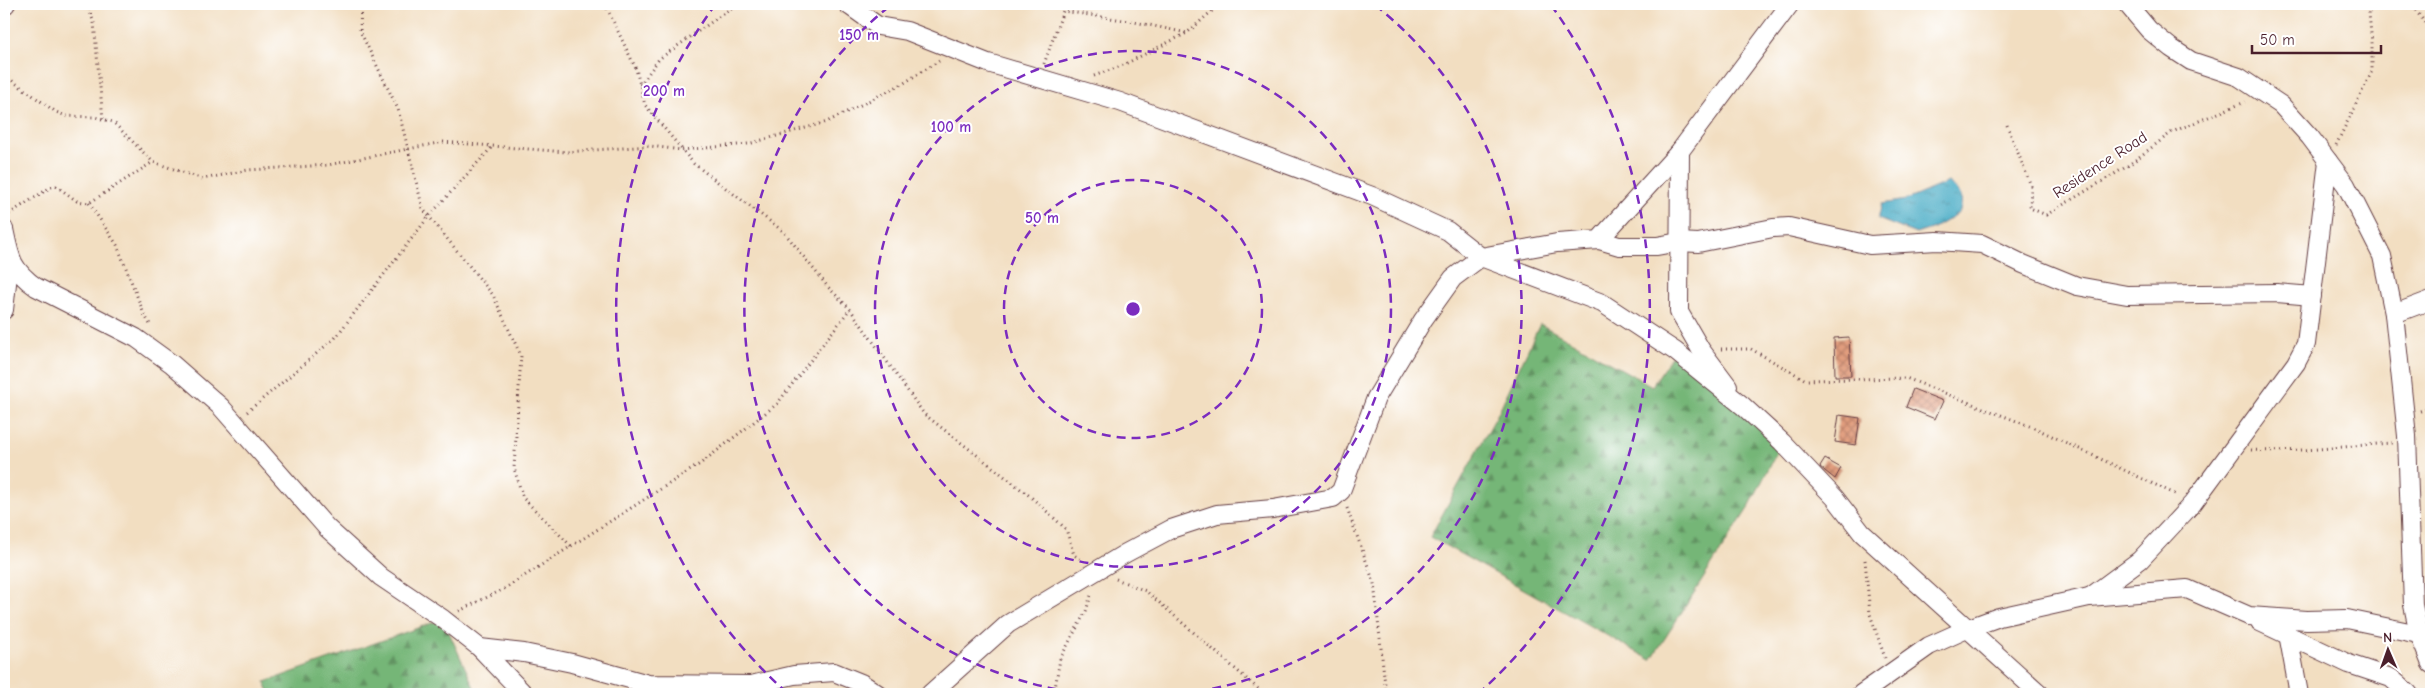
<svg xmlns="http://www.w3.org/2000/svg" width="2435" height="698" font-family="'Comic Neue',sans-serif">
<defs>
<pattern id="forest-firs" width="22" height="20" patternUnits="userSpaceOnUse" patternTransform="scale(1.25)"><rect width="22" height="20" fill="#75b677"/><path d="M5 1l3.5 6h-7zM16 11l3.5 6h-7z" fill="#629362"/></pattern>
<pattern id="water-ripples" width="26" height="14" patternUnits="userSpaceOnUse" patternTransform="scale(1.25)"><rect width="26" height="14" fill="#46abc5"/><path d="M2 4q2-2 4 0t4 0M15 11q2-2 4 0t4 0" fill="none" stroke="#3c8ba0"/></pattern>
<pattern id="building-cross-hatch" width="8" height="8" patternUnits="userSpaceOnUse" patternTransform="scale(1.25)"><rect width="8" height="8" fill="#e19d7e"/><path d="M0 0l8 8M0 8l8-8" fill="none" stroke="#b87f67"/></pattern>
</defs>
<rect width="100%" height="100%" fill="#fff"/>
<filter id="ink" filterUnits="userSpaceOnUse"><feTurbulence type="fractalNoise" baseFrequency=".02" numOctaves="2"/><feDisplacementMap in="SourceGraphic" scale="10" xChannelSelector="R" yChannelSelector="G"/><feConvolveMatrix kernelMatrix="1 2 1 2 8 2 1 2 1" color-interpolation-filters="sRGB"/></filter>
<filter id="wash" filterUnits="userSpaceOnUse"><feTurbulence type="fractalNoise" baseFrequency=".0096" numOctaves="4" result="noise"/><feDisplacementMap in="SourceGraphic" scale="20" xChannelSelector="R" yChannelSelector="G"/><feGaussianBlur stdDeviation="1.12" result="paint"/><feColorMatrix in="noise" values="0 0 0 0 0 0 0 0 0 0 0 0 0 0 0 0 0 1.4 0 .05"/><feComposite in="paint" operator="in"/></filter>
<g filter="url(#wash)">
<rect width="100%" height="100%" fill="#f2dec1"/>
<g fill="url(#forest-firs)" stroke="#606a51">
<path d="M1540,324L1652,386L1675,351L1782,442L1749,507L1651,660L1430,537L1497,415Z"/>
<path d="M443,619L477,694H270L265,682Z"/>
</g>
<path fill="url(#water-ripples)" stroke="#486578" d="M1948,182C1960,191 1965,198 1959,213L1934,228L1916,234L1878,219L1882,204L1906,200Z"/>
<g id="blocks">
<g fill="url(#building-cross-hatch)">
<path d="M1849,337L1851,376H1835L1834,338Z"/>
<path d="M1913,389L1943,401L1935,419L1906,407Z"/>
<path d="M1839,415L1860,418L1856,445L1835,442Z"/>
<path d="M1825,459L1841,468L1835,479L1820,467Z"/>
</g>
</g>
</g>
<g filter="url(#ink)">
<use href="#blocks" fill-opacity="0" stroke="#633c42" stroke-width="1"/>
<g fill="none" stroke-linecap="round" stroke-linejoin="round">
<g stroke="#633c42" stroke-width="20">
<g id="minor">
<path d="M847,4L878,26L907,31L988,63L1120,102L1372,196L1448,231L1481,257L1602,303L1675,351L1743,406L1782,442L1835,498L1862,533L2040,694"/>
<path d="M2127,4L2149,30L2171,48L2191,61L2239,77L2281,105L2310,137L2346,185L2382,256L2394,314L2407,436L2413,605L2419,634L2431,664"/>
<path d="M4,6L6,4"/>
<path d="M1680,151L1679,312L1701,350L1728,386"/>
<path d="M4,229C10,258 11,269 36,287L136,338L172,364L221,407L327,528L381,577L443,619L480,648L524,694"/>
<path d="M1599,240L1619,246H1657L1679,242L1698,243L1773,228L1789,227L1870,245L1937,241L1982,244L2023,264L2077,286L2127,295L2277,293L2312,296"/>
<path d="M4,310L10,257"/>
<path d="M2394,314L2431,300"/>
<path d="M2090,597L2140,560L2193,503L2296,363L2306,344L2328,161"/>
<path d="M2260,622L2349,664L2391,678L2409,694"/>
<path d="M2288,634L2299,694"/>
<path d="M480,648L524,653L572,663L648,684L751,685L794,675L834,672L861,683L878,694"/>
<path d="M930,694L1008,624L1126,553L1171,529L1217,514L1273,509L1333,498L1341,491L1376,398L1423,320L1453,278L1481,257L1557,243L1599,240L1680,151L1790,4"/>
<path d="M1861,694L1929,646L1969,628L1999,617L2089,597L2187,589L2249,616L2307,620L2347,619L2428,636"/>
</g>
</g>
<g stroke="#633c42" stroke-width="3" stroke-dasharray="1 4" stroke-linecap="butt">
<path d="M87,4L94,23L103,119"/>
<path d="M361,4L360,31L398,109L423,209L493,295L521,356L514,468L523,498L571,546"/>
<path d="M605,4L636,69L645,105L694,164L784,232L828,287L850,309L924,414L1031,497L1066,529L1074,555L1082,560"/>
<path d="M2408,4L2413,7L2431,30"/>
<path d="M1044,64L1063,11L1130,21L1187,33"/>
<path d="M4,75L56,112L66,116L95,117L113,122L153,162L203,179L248,170L328,165L443,142L566,152L650,146L682,150L748,144L827,122L904,83L939,61"/>
<path d="M1094,76L1121,66L1187,33L1220,4"/>
<path d="M640,85L659,59L737,4"/>
<path d="M2007,125L2031,186L2030,208L2046,215L2126,167L2172,132L2245,102"/>
<path d="M2336,145L2372,71V43L2368,4"/>
<path d="M89,203L117,245L144,314L151,326"/>
<path d="M9,214L51,187L56,186L77,201L89,203L153,162"/>
<path d="M1721,349H1751L1806,380L1906,378L2037,429L2177,495"/>
<path d="M2420,411L2431,408"/>
<path d="M247,412L335,338L429,216L493,146"/>
<path d="M2251,450C2298,453 2345,446 2392,443"/>
<path d="M1347,508L1374,583L1386,694"/>
<path d="M1865,560L1870,614L1885,658"/>
<path d="M1116,579L1146,591L1264,694"/>
<path d="M459,611L504,589L700,464L777,404L850,309"/>
<path d="M1054,694L1060,659L1086,611L1091,595"/>
</g>
<use href="#minor" stroke="#fff" stroke-width="18"/>
</g>
</g>
<g fill="none" stroke="#7b2cbf" stroke-width="2.5" stroke-dasharray="9 6">
<circle cx="1133" cy="309" r="129"/>
<circle cx="1133" cy="309" r="258"/>
<path d="M1086 694A388 388 0 0 1 891 5M1375 5A388 388 0 0 1 1180 694"/>
<path d="M787 693A517 517 0 0 1 715 5M1551 5A517 517 0 0 1 1479 693"/>
</g>
<g text-anchor="middle" dominant-baseline="central" stroke-width="4" stroke-linejoin="round" paint-order="stroke">
<g font-size="16" fill="#4a1f2b" stroke="#fff">
<text transform="translate(2100 165) rotate(-33)">Residence Road</text>
</g>
</g>
<circle cx="1133" cy="309" r="8" fill="#7b2cbf" stroke="#fff" stroke-width="2.5"/>
<g font-size="15" text-anchor="middle" font-weight="bold" fill="#7b2cbf" stroke="#fff" stroke-width="4" stroke-linejoin="round" paint-order="stroke">
<text x="859" y="40">150 m</text>
<text x="664" y="96">200 m</text>
<text x="951" y="132">100 m</text>
<text x="1042" y="223">50 m</text>
</g>
<rect width="2435" height="698" fill="none" stroke="#fff" stroke-width="20"/>
<g transform="translate(2388 650) rotate(358)" stroke="#ffffff" stroke-width="4" paint-order="stroke">
<path d="M0-4L9 19L0 12L-9 19Z" fill="#4a1f2b"/>
<text y="-8" font-size="14" font-weight="bold" text-anchor="middle" fill="#4a1f2b">N</text>
</g>
<path d="M2252 45v8h129v-8" fill="none" stroke="#4a1f2b" stroke-width="2.5"/>
<text x="2260" y="45" font-size="15" fill="#4a1f2b" stroke="#ffffff" stroke-width="4" paint-order="stroke">50 m</text>
</svg>
